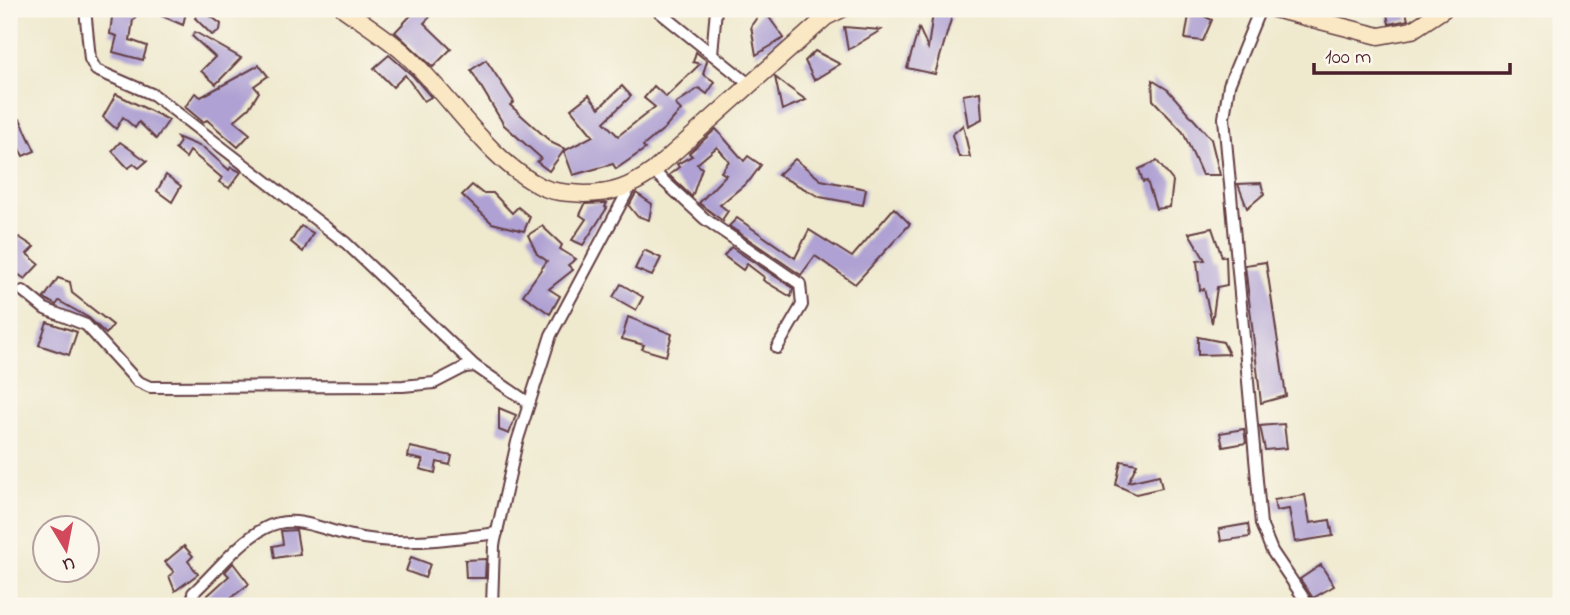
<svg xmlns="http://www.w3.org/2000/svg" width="1570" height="615" font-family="'Indie Flower',sans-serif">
<rect width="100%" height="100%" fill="#fbf7ec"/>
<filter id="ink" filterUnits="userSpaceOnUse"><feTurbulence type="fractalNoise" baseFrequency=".0143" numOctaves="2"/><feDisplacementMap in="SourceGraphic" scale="14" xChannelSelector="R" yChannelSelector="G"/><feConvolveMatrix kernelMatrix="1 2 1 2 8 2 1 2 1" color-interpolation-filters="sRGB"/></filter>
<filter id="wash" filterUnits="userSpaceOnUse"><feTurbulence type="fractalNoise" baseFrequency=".00686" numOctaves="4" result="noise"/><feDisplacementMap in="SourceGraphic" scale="28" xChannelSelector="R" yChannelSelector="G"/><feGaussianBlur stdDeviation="1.57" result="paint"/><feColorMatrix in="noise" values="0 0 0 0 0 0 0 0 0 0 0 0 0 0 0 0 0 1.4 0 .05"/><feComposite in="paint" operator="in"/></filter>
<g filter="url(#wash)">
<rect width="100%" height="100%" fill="#efe9ce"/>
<g id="blocks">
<g fill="#afa1d3">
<path d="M113,9H141L133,20L130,40L147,46L143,60L113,52L117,36L110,34Z"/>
<path d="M146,9L186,12L183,25Z"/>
<path d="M201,9L221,24L220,30L212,35L195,18Z"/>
<path d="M417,9L430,17L424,23L451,49L433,67L395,32Z"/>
<path d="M763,9L784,38L756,55L751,26Z"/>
<path d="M1190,9L1212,20L1203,41L1185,39Z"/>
<path d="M1386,9H1405L1408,20L1389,24Z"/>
<path d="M933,13L952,16L935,74L907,68L919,28L928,48Z"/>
<path d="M844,27L881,30L848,50Z"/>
<path d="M195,32L241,58L216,84L201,71L215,57L192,36Z"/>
<path d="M815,51L840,64L814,80L805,61Z"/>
<path d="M696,52L707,61L703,74L715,82L707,94L699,88L675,104L681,110L665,128L643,146L645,149L616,169L613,164L573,175L564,151L593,136L571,109L589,95L599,108L622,86L631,96L604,122L618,136L655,107L644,98L654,86L666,97L700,64L693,62Z"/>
<path d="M389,55L413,76L431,97L424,101L405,75L393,87L374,68Z"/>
<path d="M486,60L514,102L510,105L552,143L565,149L549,171L537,162L541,158L504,125L471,70Z"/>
<path d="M259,65L268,76L254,86L259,92L249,108L234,121L250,134L238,147L207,120L203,122L185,107L195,93L201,97Z"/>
<path d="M775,77L788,87L806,100L782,110Z"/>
<path d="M1152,80L1168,90L1211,139L1220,175H1202L1183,132L1153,100Z"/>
<path d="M980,92L982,119L968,126L963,95Z"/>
<path d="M116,94L169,120L156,139L139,122L135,128L123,117L116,129L103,117Z"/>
<path d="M20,119L35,151L23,156L9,129V124Z"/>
<path d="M963,125L970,157H959L952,135Z"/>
<path d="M716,129L744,161L748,156L761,165L750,180L720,205L728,211L722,220L724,222L699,203L726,175L721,172L729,161L717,147L697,164L702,168L692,197L669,175L679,167L677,164L692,156L689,153Z"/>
<path d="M177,137L204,148L229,170L231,167L241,172L229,188L219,182L222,178L190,151L186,158L175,149L180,142Z"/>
<path d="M120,142L147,161L139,168L134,164L128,168L112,151Z"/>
<path d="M795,159L821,180L866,189L863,205L820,197L778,175Z"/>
<path d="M1157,161L1173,181L1170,207L1156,209L1147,181L1143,182L1139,169Z"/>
<path d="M166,175L181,186L172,202L157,191Z"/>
<path d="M1261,183L1264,194L1247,208L1238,184Z"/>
<path d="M472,185L482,193H493L512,213L518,207L530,217L524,231L492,223L462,195Z"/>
<path d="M636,193L652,204L649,220L637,216L629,206Z"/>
<path d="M607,203L605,207L607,208L583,245L572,240L586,219L580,215L585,204Z"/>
<path d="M894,208L910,224L855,284L815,256L801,275L729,226L737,218L795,258L809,230L852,257Z"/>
<path d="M301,226L313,233L303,252L291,242Z"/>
<path d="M542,226L562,245L560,249L576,259L568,265L573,270L549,289L560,296L550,314L523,295L547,261L537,254L528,235Z"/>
<path d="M1212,228L1222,257L1226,256L1227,285L1217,287L1212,323L1204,289L1200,290L1197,261L1205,260L1189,233Z"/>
<path d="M19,237L34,247L27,254L39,264L25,279L9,268V247Z"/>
<path d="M731,247L793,288L791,297L763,280L764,277L747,264L743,270L724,256Z"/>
<path d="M644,250L661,258L652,276L635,269Z"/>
<path d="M1266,262L1286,396L1261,403L1245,265Z"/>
<path d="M58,278L70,282L72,293L113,325L106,334L89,318L59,301L56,305L44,298Z"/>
<path d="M621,284L643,297L636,310L613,297Z"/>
<path d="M628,317L672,334L666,356L642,349L644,345L622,339Z"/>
<path d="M47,322L77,332L69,355L39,345Z"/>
<path d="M1198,337L1223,342L1229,354L1198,355Z"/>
<path d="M499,408L516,415L509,434L499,430Z"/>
<path d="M1284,424L1287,448L1265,450L1260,426Z"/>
<path d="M1244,429L1246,443L1223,447L1220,433Z"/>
<path d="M410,447L452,456L450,465L437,462L435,473L420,469L423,460L408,457Z"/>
<path d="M1121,461L1137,464L1128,482L1159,475L1162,488L1136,494L1116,485Z"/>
<path d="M1305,495L1310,523L1330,520L1333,536L1295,542L1289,509L1276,511L1274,500Z"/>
<path d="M1248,524L1250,537L1221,541L1219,529Z"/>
<path d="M296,530L300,554L275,558L273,546L283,544L281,531Z"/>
<path d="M184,546L193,556L188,561L198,574L175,591L169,576L174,572L165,562Z"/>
<path d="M411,557L430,564L425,578L406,571Z"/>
<path d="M486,559L485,578H466L465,560Z"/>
<path d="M233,563L249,584L220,606H196L229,576L225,572Z"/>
<path d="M1321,565L1334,586L1313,598L1300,579Z"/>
</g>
</g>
</g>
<g filter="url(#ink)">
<use href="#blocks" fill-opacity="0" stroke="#633d43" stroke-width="2"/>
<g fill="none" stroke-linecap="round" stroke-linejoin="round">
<g stroke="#633d43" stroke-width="14">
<g id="minor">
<path d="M85,9L90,59L96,70L154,95L346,243L475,366"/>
<path d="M656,9L749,84"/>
<path d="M1260,9L1229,85L1224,118L1261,524L1272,551L1309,606"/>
<path d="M712,54L716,9"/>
<path d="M653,171L705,219L800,284L802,305L777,348"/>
<path d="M9,217V220"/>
<path d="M23,291L45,309L86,325L137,381L150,387L403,386L434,383L465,367L475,366L529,403"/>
<path d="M193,593C215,573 238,542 265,528C294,513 319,529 348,535C397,547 447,539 497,533"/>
<path d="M492,606L494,545L517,442L551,335L630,187"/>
</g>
</g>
<g stroke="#633d43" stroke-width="19">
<g id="secondary">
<path d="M344,9C364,23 386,37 404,53C449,93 488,161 542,187C555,193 570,193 584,194C611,194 631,187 653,171L826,17L842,9"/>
<path d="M1274,9L1379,36L1412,30L1444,9"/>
</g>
</g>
<use href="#minor" stroke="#fff" stroke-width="10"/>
<use href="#secondary" stroke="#fae7c3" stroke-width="16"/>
</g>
</g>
<rect width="1570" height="615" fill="none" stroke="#fbf7ec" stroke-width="35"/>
<g transform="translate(66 549) rotate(170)"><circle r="33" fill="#fbf7ec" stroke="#b4a19f" stroke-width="2"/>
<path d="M0-5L12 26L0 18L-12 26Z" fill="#d1495b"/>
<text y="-10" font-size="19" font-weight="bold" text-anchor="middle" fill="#4a1f2b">U</text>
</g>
<path d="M1314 63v10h196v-10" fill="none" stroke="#4a1f2b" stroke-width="3.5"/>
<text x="1325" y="63" font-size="21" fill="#4a1f2b" stroke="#fbf7ec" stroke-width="5" paint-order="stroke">100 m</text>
</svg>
